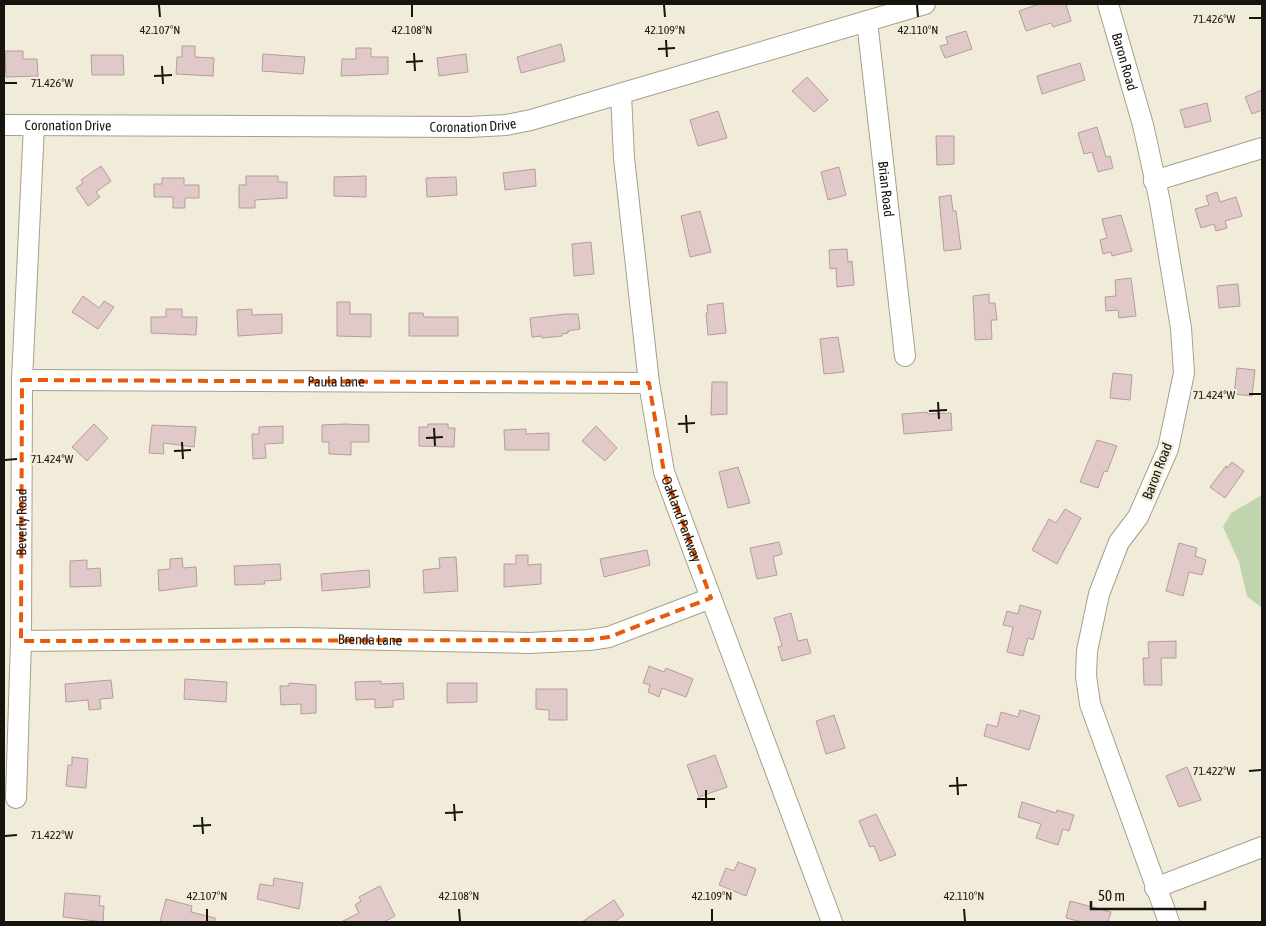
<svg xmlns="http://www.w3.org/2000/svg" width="1266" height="926" font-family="'Asap Condensed',sans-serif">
<rect width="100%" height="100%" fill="#f1ecd9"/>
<path fill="#c0d5ae" d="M1262,495V608L1247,596L1239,562L1223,527L1231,513Z"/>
<g fill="#e1c9c9" stroke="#b39d9c">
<path d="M1039,4H1066L1071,21L1053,27L1051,23L1026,31L1019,11Z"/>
<path d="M966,31L972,49L945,58L940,46L948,44L946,37Z"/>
<path d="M561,44L565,61L521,73L517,57Z"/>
<path d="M182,46H195V57L214,58L213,76L176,74L177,57H182Z"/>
<path d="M356,48H371V57H388V74L341,76L342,59H356Z"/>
<path d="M5,51H23V59H37L38,76L6,77Z"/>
<path d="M263,54L305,57L303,74L262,71Z"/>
<path d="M466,54L468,72L439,76L437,58Z"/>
<path d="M91,55H123L124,75H92Z"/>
<path d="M1080,63L1085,80L1042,94L1037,76Z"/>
<path d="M807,77L828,100L814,112L792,91Z"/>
<path d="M1262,90V110L1252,114L1245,97Z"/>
<path d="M1207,103L1211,121L1185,128L1180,110Z"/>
<path d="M718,111L727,138L698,146L690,120Z"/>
<path d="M1097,127L1106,157L1110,156L1113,168L1098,172L1092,152L1084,154L1078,133Z"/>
<path d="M936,136H954V164L937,165Z"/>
<path d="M101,166L111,181L96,192L100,197L88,206L76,188L83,183L81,180Z"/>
<path d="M839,167L846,195L828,200L821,172Z"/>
<path d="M535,169L536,186L505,190L503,173Z"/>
<path d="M246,176H278V182H287V198L255,200V208H239V185H246Z"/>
<path d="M366,176V197L334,196V177Z"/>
<path d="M456,177L457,195L427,197L426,178Z"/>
<path d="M162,178H184V185H199V198H185V208H173V197H154V184H162Z"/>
<path d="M1217,192L1220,202L1236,197L1242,216L1225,221L1227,228L1216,231L1214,224L1201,228L1195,209L1209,205L1206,196Z"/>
<path d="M951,195L953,211H956L961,249L944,251L939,197Z"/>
<path d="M700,211L711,252L690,257L681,216Z"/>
<path d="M1121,215L1132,251L1112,256L1111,252L1103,254L1100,240L1107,238L1102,219Z"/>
<path d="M591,242L594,274L574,276L572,244Z"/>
<path d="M847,249L848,262L852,261L854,285L837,287L836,268L830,269L829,250Z"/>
<path d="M1131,278L1136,316L1119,318L1118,310L1106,311L1105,297L1116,296L1115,280Z"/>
<path d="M1238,284L1240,306L1219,308L1217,286Z"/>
<path d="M989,294V303H995L997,320H991L992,339L975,340L973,296Z"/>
<path d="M83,296L99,308L104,301L114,307L98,329L72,312Z"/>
<path d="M337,302H350V314H371V337L337,336Z"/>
<path d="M723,303L726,333L708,335L706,313H708L707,305Z"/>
<path d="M166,309H182V317H197L196,335L151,333V317H166Z"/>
<path d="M252,309V315L282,314V333L238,336L237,310Z"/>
<path d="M409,313H423L424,317H458V336H409Z"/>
<path d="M565,314H578L580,329L568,331V333L562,334V336L542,338V336L532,337L530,318Z"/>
<path d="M838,337L844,372L824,374L820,339Z"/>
<path d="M1237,368L1255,370L1252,396L1234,394Z"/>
<path d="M1113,373L1132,375L1130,400L1110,398Z"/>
<path d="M712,382H727V414L711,415Z"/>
<path d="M927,412L928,414L951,413L952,430L904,434L902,414Z"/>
<path d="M94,424L108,438L87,461L72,447Z"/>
<path d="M345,424L369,425V442H351V455L329,454V442H322V425Z"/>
<path d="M428,424H448V428H455L454,447L419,446V427H428Z"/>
<path d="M152,425L196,427L194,447L163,443L164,454L149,453Z"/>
<path d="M283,426V443L265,444L266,458L253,459L252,434H259V427Z"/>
<path d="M596,426L617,448L605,461L582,441Z"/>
<path d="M526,429V434L549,433V450H505L504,430Z"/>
<path d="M1097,440L1117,446L1107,472L1104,471L1098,488L1080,482Z"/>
<path d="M1232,462L1244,471L1225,498L1210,487L1226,466L1227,468Z"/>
<path d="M738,467L750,503L728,508L719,472Z"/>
<path d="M1065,509L1081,518L1057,564L1032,550L1049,519L1056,523Z"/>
<path d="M779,542L782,554L773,557L777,575L757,579L750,548Z"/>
<path d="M1179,543L1197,548L1195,556L1206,560L1202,575L1189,572L1183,596L1166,591Z"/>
<path d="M647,550L650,565L604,577L600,559Z"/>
<path d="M516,555H528V565L541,564V584L504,587V564H516Z"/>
<path d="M456,557L458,591L424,593L423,570L440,568L439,558Z"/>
<path d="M182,558L183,568L196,567L197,586L159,591L158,570L170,569V559Z"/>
<path d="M87,560V569L100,568L101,586L70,587V561Z"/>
<path d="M280,564L281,580L264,581L265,584L235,585L234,566Z"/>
<path d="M369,570L370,587L322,591L321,574Z"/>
<path d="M1020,605L1041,611L1033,640L1028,638L1023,656L1007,652L1013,627L1003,625L1007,611L1018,614Z"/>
<path d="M791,613L798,641L807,639L811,653L782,661L778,647L782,646L774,618Z"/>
<path d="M1176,641V658H1161L1162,685H1144L1143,658H1149L1148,642Z"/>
<path d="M649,666L664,672L666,668L693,679L686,697L662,688L659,697L648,692L650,685L643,683Z"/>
<path d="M185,679L227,682L226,702L184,699Z"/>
<path d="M111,680L113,698L100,699L101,709L89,710L88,700L66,702L65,684Z"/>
<path d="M381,681V684L403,683L404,699L393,700V707L375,708V699L356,700L355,682Z"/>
<path d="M289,683L316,685V713L301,714V704L281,705L280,686H289Z"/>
<path d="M447,683H477V702L447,703Z"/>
<path d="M536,689H567V720H549V710L536,709Z"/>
<path d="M1020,710L1040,716L1029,750L984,736L987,724L997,727L1001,712L1018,717Z"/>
<path d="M834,715L845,748L826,754L816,721Z"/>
<path d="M715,755L727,787L699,797L687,765Z"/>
<path d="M72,757L88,759L86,788L66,786L68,765H72Z"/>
<path d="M1187,767L1201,800L1179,807L1166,776Z"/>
<path d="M1022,802L1056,813L1057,810L1074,815L1069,831L1063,829L1058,845L1036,838L1041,824L1018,817Z"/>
<path d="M876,814L896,855L880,861L874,846L870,847L859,821Z"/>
<path d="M738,862L756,869L746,896L719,885L726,868L734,871Z"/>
<path d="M274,878L303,883L299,909L257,899L260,884L273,886Z"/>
<path d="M380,886L395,916L384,922H341L359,913L355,905L361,901L359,897Z"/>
<path d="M65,893L100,896L99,906H104L103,922L63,917Z"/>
<path d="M166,899L192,906L191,912L215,918V922H160Z"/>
<path d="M614,900L624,915L614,922H582Z"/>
<path d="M1070,901L1111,912L1108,922H1082L1066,918Z"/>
</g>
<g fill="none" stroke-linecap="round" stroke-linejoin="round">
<g stroke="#a4a08d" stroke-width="22">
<g id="minor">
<path id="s1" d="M1108,4L1143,125L1160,202L1181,328L1184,373L1168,449L1138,517L1119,542L1099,594L1087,651L1086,676L1090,704L1169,922"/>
<path id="s2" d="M867,21L905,356"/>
<path id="s3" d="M621,94L624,158L649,383L664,472L832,922"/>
<path id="s4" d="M4,125L469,127L506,125L531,120L925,4"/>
<path d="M1154,181L1262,148"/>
<path id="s5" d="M22,380L649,383"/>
<path id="s6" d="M21,641L296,638L529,643L589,640L609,637L711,598"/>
<path id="s7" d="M16,798L21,641L22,380L34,125"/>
<path d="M1155,888L1262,847"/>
</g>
</g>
<use href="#minor" stroke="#fff" stroke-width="20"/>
</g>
<path fill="none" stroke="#e8590c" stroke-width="4" stroke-dasharray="10 6" stroke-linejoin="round" d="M22,380L649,383L664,472L711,598L609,637L589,640L21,641Z"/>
<path fill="none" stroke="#16140d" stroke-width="2" d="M159,5L160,17M412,5V17M664,5L665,17M917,5L918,17M1249,18H1261M666,40L667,57M658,49L675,48M414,53L415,71M406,62L423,61M162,66L163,84M154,76L172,75M5,83H17M1249,394H1261M938,402L939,419M929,411L947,410M686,415L687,433M678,424L695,423M434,428L435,446M426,438L443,437M182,442L183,459M174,451L191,450M5,460L17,459M1249,771L1261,770M957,777L958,795M949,786L967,785M706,790V808M697,799H715M454,804L455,821M445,813L463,812M202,817L203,834M193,826L211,825M5,836L17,835M207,909V921M459,909L460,921M712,909V921M964,909L965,921"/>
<g text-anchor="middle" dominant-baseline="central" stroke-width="4.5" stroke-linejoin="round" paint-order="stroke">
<g font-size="14" fill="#16140d" stroke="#f1ecd9">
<text stroke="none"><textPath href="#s1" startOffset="60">Baron Road</textPath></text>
<text stroke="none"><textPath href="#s4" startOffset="64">Coronation Drive</textPath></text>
<text stroke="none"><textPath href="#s4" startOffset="469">Coronation Drive</textPath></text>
<text stroke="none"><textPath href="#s2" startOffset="169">Brian Road</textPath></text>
<text stroke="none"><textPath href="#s5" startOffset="314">Paula Lane</textPath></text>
<text transform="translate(1157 471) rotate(-69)">Baron Road</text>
<text stroke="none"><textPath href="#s3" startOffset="431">Oakland Parkway</textPath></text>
<text stroke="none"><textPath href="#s7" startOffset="276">Beverly Road</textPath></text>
<text stroke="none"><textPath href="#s6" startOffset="349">Brenda Lane</textPath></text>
</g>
</g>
<g font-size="12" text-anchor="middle" fill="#16140d" stroke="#f1ecd9" stroke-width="4.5" stroke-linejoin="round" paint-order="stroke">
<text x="1214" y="23">71.426°W</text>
<text x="160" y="34">42.107°N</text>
<text x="412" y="34">42.108°N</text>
<text x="665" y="34">42.109°N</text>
<text x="918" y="34">42.110°N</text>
<text x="52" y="87">71.426°W</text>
<text x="1214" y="399">71.424°W</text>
<text x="52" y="463">71.424°W</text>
<text x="1214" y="775">71.422°W</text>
<text x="52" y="839">71.422°W</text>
<text x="207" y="900">42.107°N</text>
<text x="459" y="900">42.108°N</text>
<text x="712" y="900">42.109°N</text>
<text x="964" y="900">42.110°N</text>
</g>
<rect width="1266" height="926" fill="none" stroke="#16140d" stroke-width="10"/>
<path d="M1091 901v8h114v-8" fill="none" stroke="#16140d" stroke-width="2.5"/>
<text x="1098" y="901" font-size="15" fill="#16140d" stroke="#f1ecd9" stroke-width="4" paint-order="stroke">50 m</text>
</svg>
